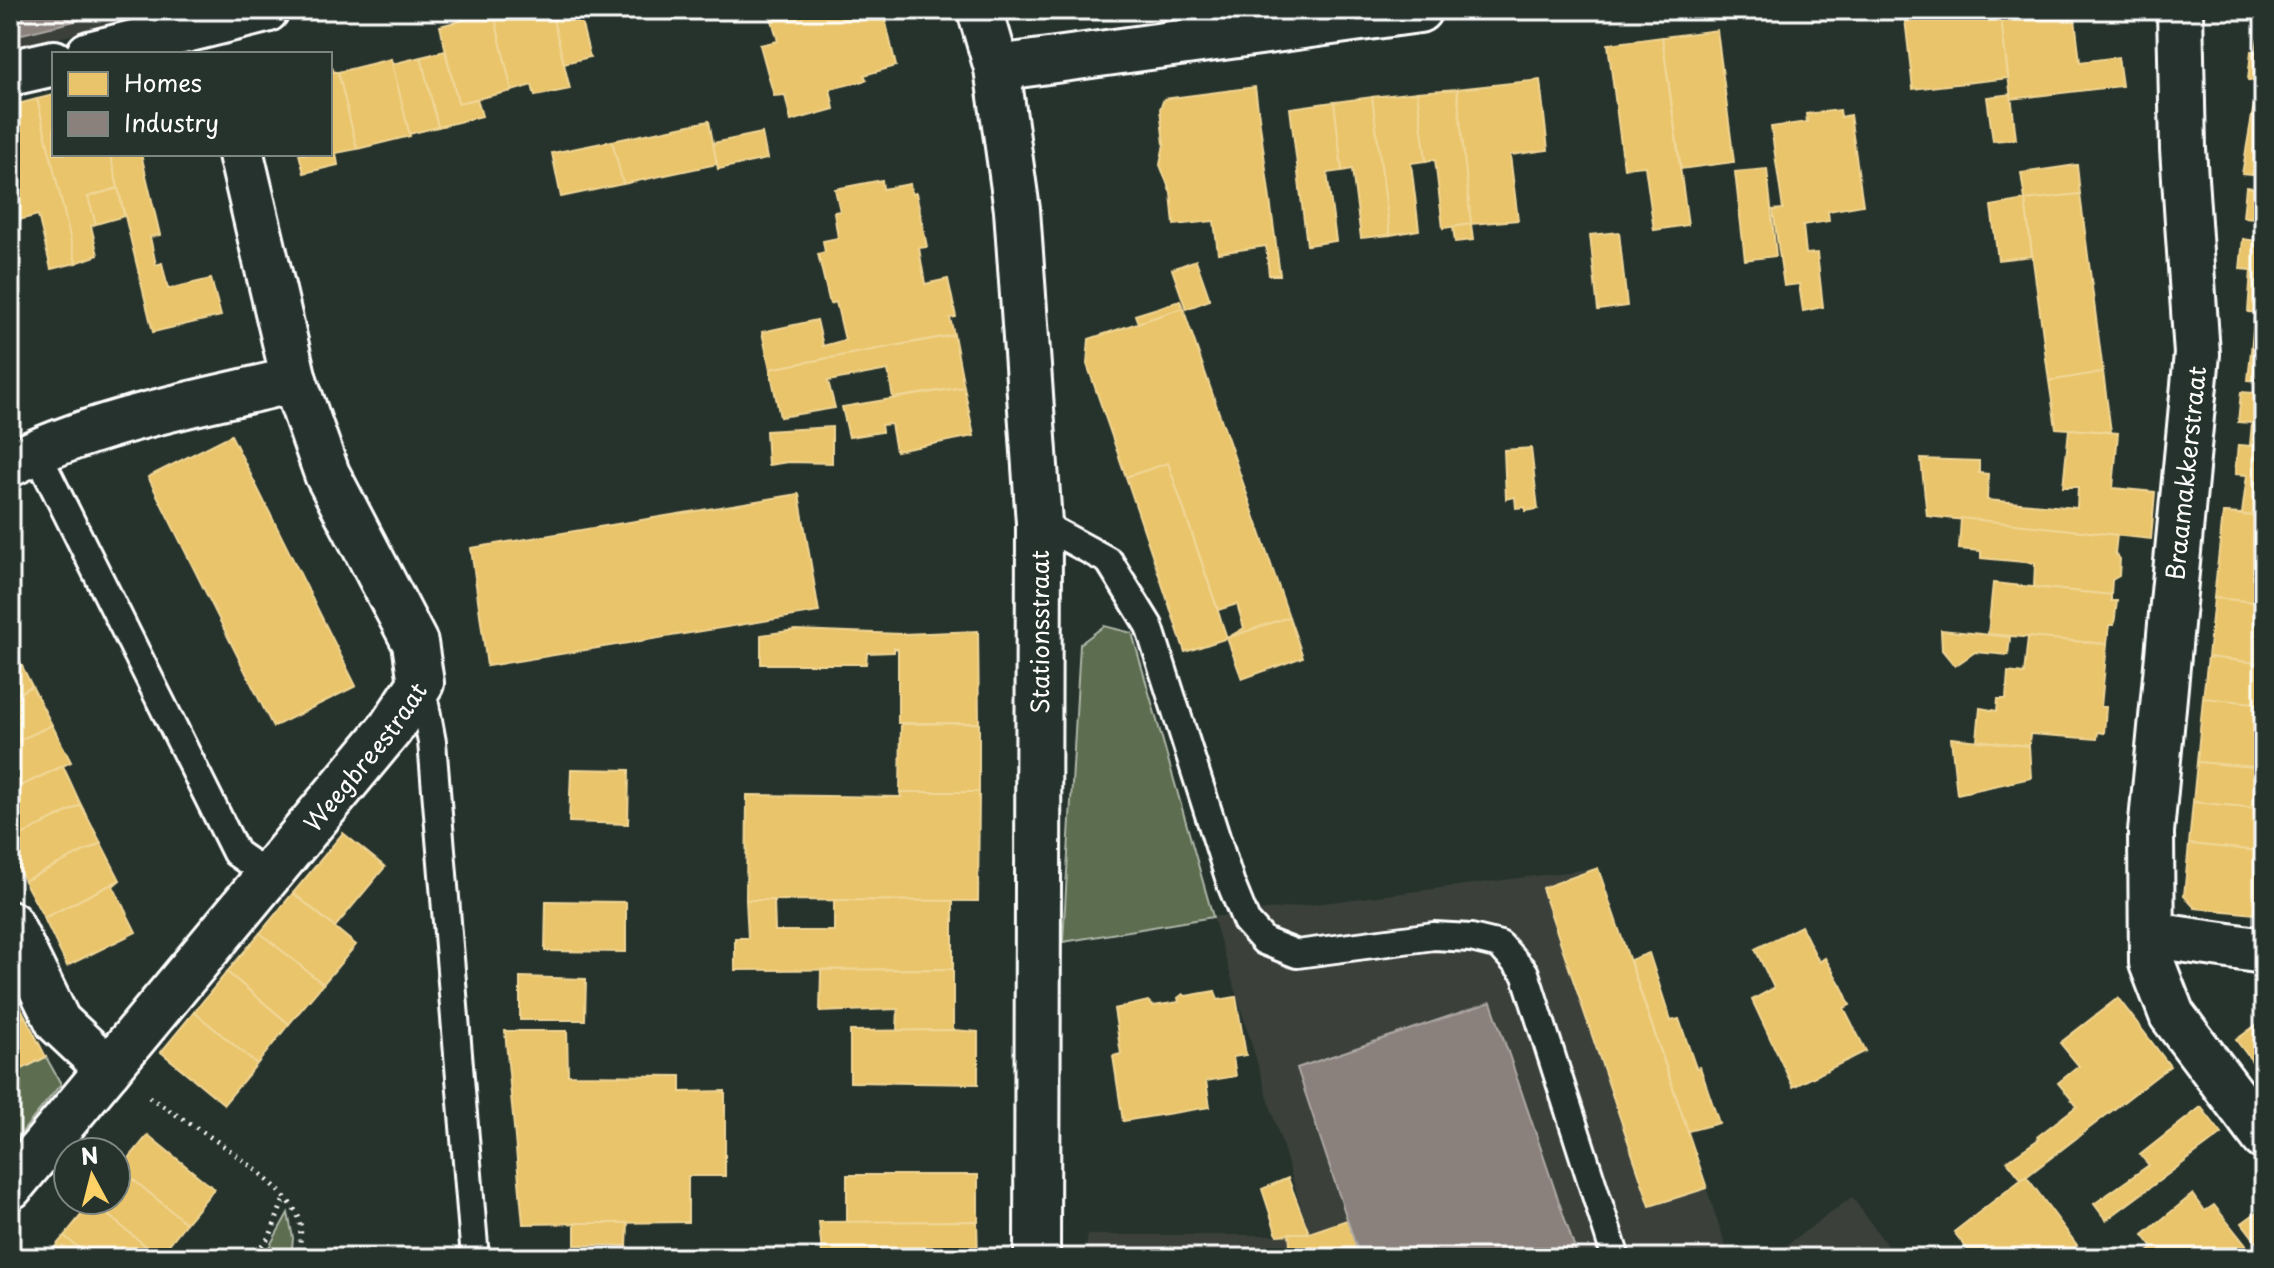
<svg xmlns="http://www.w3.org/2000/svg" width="2274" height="1268" font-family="'Playpen Sans',sans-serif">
<rect width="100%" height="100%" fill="#26332d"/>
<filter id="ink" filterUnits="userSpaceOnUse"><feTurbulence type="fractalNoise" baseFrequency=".0125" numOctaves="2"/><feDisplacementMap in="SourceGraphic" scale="16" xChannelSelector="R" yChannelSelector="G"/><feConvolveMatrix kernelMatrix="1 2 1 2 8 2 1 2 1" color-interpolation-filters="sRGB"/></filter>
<g filter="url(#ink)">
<g fill="#3b413a">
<path d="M10,10H171L10,50Z"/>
<path d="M1598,868L1730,1258H1087V1235H1277L1309,1233L1213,917Z"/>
<path d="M1852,1197L1896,1258H1769Z"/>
</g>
<g fill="#5d6d50" stroke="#aeb6a8" stroke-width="2">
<path d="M1104,626L1132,633L1213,917L1063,942L1080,644Z"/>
<path d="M46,1057L61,1084L10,1147V1075Z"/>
<path d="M288,1213L293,1238L291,1258H263Z"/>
</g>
<g fill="#e9c46a" stroke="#f0d697" stroke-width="2">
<path d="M480,10H489L490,14H494L512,91L458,103L440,26L463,20L461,15Z"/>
<path d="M509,10H551L570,89L535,96L532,85L512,91L494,14Z"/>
<path d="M769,10H883L896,66L864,75L867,80L830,89L834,109L791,121L785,95L774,96L760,45L778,41Z"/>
<path d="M1904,10H2000L2008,78L1913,89Z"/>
<path d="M2000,10H2074L2080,62L2118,57L2122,86L2011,99Z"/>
<path d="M579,13L590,57L564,63L553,19Z"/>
<path d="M1717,30L1734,162L1681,169L1662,37Z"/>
<path d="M1662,37L1688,225L1654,230L1645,166L1624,168L1608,44Z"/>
<path d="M2258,39L2264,40V105H2260L2262,82L2248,80L2251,51L2256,52Z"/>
<path d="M445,51L458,103L477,99L482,116L438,127L421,57Z"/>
<path d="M421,57L438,127L409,134L392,64Z"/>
<path d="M391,59L410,136L357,149L338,72Z"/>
<path d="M330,67H332L334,72H338L357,149L336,153L338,165L304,173L299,154H330Z"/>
<path d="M1540,80L1548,150L1510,155L1518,220L1471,224L1457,89Z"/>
<path d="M1255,87L1280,275H1269L1266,246L1218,253L1214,221L1174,225L1171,193L1160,165L1164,144L1160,109L1164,99Z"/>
<path d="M1457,89L1471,224L1443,228L1435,159L1426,161L1417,92Z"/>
<path d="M1417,92L1426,161L1411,163L1419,230L1390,235L1372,97Z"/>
<path d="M2011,94L2016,139L1993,141L1987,97Z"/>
<path d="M54,95V154H110L118,188L88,197L96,224L91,226L98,255L76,263L37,99Z"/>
<path d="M1372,97L1390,235L1361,238L1352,169L1342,171L1334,102Z"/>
<path d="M37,99L76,263L51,269L38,215L15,221L10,203V106Z"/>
<path d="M1334,102L1342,171L1327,173L1336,241L1307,245L1290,108Z"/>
<path d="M2254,104L2264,105V176L2242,174Z"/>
<path d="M1840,110L1841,117L1850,115L1863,205L1828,211L1829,221L1803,225L1806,254L1817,253L1823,307L1803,311L1799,284L1784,286L1773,210L1783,209L1771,127L1807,122L1806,114Z"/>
<path d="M709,121L717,164L623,184L612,141Z"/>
<path d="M762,133L767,159L718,169L713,143Z"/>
<path d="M612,141L623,184L561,197L552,153Z"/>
<path d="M110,154H141L160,235L150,237L156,265L162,263L168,289L211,279L221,316L153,332Z"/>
<path d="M2077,165L2080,194L2025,200L2021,173Z"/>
<path d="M1767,169L1776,256L1745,260L1735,172Z"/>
<path d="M2261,176H2264V242L2255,241L2257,218L2243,217L2246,187L2260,189Z"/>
<path d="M882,180L883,189L910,184L912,194L916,193L927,247L919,248L925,284L948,279L956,317L950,318L954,335L770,369L762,332L817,320L823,346L845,340L836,302L830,304L818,254L825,252L823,241L838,238L834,212L840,211L835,189Z"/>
<path d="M118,188L124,216L96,224L88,197Z"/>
<path d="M2080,194L2103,372L2049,381L2025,200Z"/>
<path d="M2025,200L2032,256L1998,260L1991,206Z"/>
<path d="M1471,224L1473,240L1455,242L1453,227Z"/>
<path d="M1619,232L1627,306L1598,310L1590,235Z"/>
<path d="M2243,239L2264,242V313L2248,312L2251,270L2240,269Z"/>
<path d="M1196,260L1210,300L1186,309L1172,269Z"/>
<path d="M1180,301L1183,308L1138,323L1135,315Z"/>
<path d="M1183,308L1289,617L1227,638L1244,628L1237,604L1218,610L1168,463L1126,477L1087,364L1089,339Z"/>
<path d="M2255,312L2264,313V381L2248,380Z"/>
<path d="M954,335L964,387L893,398L888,370L828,381L835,408L780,417L770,369Z"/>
<path d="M2103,372L2111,432L2056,428L2049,381Z"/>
<path d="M2257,381H2264V447L2250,445L2252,423L2238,422L2241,392L2255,393Z"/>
<path d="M964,387L974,436L896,451L891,424L881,425L882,432L849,437L842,407Z"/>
<path d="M832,427V463L788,462L768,465L766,431Z"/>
<path d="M2069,429L2118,433L2113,488L2155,492L2151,539L1927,516L1921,459L1979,461V473L1988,474L1987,500L2077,508L2078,487H2063Z"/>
<path d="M231,435L356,686L273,727L148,477Z"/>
<path d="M2238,445L2264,447V517L2223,513L2242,514L2247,475L2235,474Z"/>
<path d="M1531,448L1538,509L1525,511V507L1516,508L1515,497L1506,499L1504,450Z"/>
<path d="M1168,463L1227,638L1185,652L1126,477Z"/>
<path d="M799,494L819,612L487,666L471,548Z"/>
<path d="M2223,513L2264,517V603L2214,598Z"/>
<path d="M1961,518L2117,535L2115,553L2120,559L2119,576L2112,580L2111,595L2034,587L2035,563L1981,558V551L1959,549Z"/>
<path d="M1993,583L2111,595V601H2117L2114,625H2109L2107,644L1988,634Z"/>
<path d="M2214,598L2264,603V664L2208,657Z"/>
<path d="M1289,617L1303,657L1242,679L1227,638Z"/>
<path d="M795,630L902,634L978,631L979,723H898V649L894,648V652L867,653L866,664H761V635Z"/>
<path d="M1941,630L2010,637L2008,655L1975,652L1955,666L1942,650Z"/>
<path d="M2028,637L2107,644L2101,707H2106L2104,733L2098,732L2097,739L2030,734L2029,746L1977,740L1980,708L1997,711L1998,699H2006L2008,672L2024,674Z"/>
<path d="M13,648L32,686L10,698V650Z"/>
<path d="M2208,657L2264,664V704L2203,698Z"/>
<path d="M32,686L52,725L10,745V698Z"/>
<path d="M2203,698L2264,704V768L2197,762Z"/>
<path d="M979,723V792H900L901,724Z"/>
<path d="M52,725L71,762L10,791V745Z"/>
<path d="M1951,738L2029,746L2031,778L1957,794Z"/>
<path d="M2197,762L2264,768V809L2193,802Z"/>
<path d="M63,766L81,805L10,841V791Z"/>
<path d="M571,769L629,770L628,824L569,822Z"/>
<path d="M900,792H979L978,901L746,900L747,795L901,797Z"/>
<path d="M2193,802L2264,809V831H2261L2259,851L2189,844Z"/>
<path d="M81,805L101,843L24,881L10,851V841Z"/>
<path d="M343,833L385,867L335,927L293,893Z"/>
<path d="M101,843L120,880L44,918L24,881Z"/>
<path d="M2189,844L2259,851L2257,868L2264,869V915L2195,908L2184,896Z"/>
<path d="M1598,868L1707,1188L1650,1206L1542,888Z"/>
<path d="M120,880L113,886L136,932L67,966L44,918Z"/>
<path d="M293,893L356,945L323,984L260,933Z"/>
<path d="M746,900H774L775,931H834V900L953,901V969L735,970V938H748Z"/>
<path d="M546,901L626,902V952L545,951Z"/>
<path d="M1801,926L1819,962L1825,958L1843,989L1850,1005L1844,1008L1866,1051L1793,1087L1752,1000L1774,988L1755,949Z"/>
<path d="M260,933L323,984L289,1024L227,972Z"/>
<path d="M1649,953L1671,1021L1679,1019L1696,1068L1700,1067L1719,1123L1688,1131L1630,960Z"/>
<path d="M953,969V1030L897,1031L898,1009L820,1012L821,970Z"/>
<path d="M227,972L289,1024L257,1064L194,1012Z"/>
<path d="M520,977L586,979L585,1020H520Z"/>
<path d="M10,985L25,1016L10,1024Z"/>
<path d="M1215,991L1218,1000L1236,997L1246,1055L1233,1057L1236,1076L1206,1081L1210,1107L1123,1121L1113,1056L1121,1054L1114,1009L1148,1001L1153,1006L1179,1002L1178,998L1183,994L1186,996Z"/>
<path d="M2118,998L2170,1066L2022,1180L2007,1161L2039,1139L2038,1136L2077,1106L2058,1083L2079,1066L2060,1043Z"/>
<path d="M194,1012L257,1064L224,1104L161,1052Z"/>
<path d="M25,1016L46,1057L10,1075V1024Z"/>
<path d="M2264,1019V1077L2236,1040Z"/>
<path d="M953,1030L978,1032V1084L850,1082V1031Z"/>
<path d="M505,1031H567L568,1075L681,1076V1092L725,1091V1176H688V1222L523,1224Z"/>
<path d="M2201,1107L2222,1134L2106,1220L2094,1204L2149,1165L2140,1155Z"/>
<path d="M148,1135L214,1189L186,1223L120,1169Z"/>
<path d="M120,1169L186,1223L159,1257L92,1202L94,1200H116V1174Z"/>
<path d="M847,1175H978V1221L847,1222Z"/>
<path d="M2026,1176L2077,1245L2060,1258H1974L1954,1232Z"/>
<path d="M1288,1178L1309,1233L1277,1235L1262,1189Z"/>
<path d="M2193,1194L2205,1211L2214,1205L2256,1258H2141L2153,1248L2143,1235Z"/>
<path d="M92,1202L159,1257L91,1258L64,1236Z"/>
<path d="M2264,1207V1252L2242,1223Z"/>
<path d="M1347,1220L1360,1258H1291L1289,1233H1309Z"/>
<path d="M977,1221L978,1258H901V1254H822L819,1222Z"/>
<path d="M575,1223H628L627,1246L575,1245Z"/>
<path d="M64,1236L91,1258H46Z"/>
<path d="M395,1252L396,1258H337Z"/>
</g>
<g fill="#8a817c" stroke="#ada7a3" stroke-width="2">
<path d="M10,10H75L79,20L10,37Z"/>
<path d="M1491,1002L1578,1258H1360L1297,1068Z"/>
</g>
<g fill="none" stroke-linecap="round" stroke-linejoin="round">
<g stroke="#fff" stroke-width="32">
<g id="lane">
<path d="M47,473L236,853L268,875"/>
<path d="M1039,523L1109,561L1149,626L1231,884L1246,921L1264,941L1297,954L1434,936L1471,938L1500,945L1525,973L1616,1258"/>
<path d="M421,683L432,742L475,1258"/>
</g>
</g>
<g stroke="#fff" stroke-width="50">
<g id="street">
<path d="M2180,10L2183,149L2197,354L2151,832L2152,963L2172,1015L2264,1137"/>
<path d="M89,54L266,10"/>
<path d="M997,68L1419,10"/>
<path d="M10,73L54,63"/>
<path d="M10,464C98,420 198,403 294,380"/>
<path d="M10,924L58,1022L108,1069"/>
<path d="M2152,935L2264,951"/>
<path id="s1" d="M10,1187L390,729L421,683L415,643L327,474L294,380L241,154"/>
</g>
</g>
<g stroke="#fff" stroke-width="50">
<path id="secondary" d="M980,10L997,68L1017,210L1039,523L1037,1258"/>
</g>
<g stroke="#fff" stroke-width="5" stroke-dasharray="2 6" stroke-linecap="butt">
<path d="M149,1097C189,1124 278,1175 298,1216C303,1228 300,1245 297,1258"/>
<path d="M251,1258L270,1236L285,1196"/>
</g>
<use href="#lane" stroke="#26332d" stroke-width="26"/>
<use href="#street" stroke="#26332d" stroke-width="44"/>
<use href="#secondary" stroke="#26332d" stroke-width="44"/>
</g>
</g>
<g text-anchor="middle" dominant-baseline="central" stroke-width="8" stroke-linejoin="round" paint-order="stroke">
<g font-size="24" fill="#fff" stroke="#26332d">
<text transform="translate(2185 473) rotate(-84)">Braamakkerstraat</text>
<text transform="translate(1039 632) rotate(-90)">Stationsstraat</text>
<text stroke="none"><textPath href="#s1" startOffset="558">Weegbreestraat</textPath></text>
</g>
</g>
<rect width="2274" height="1268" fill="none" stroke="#26332d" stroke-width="40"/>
<rect x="20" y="20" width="2234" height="1228" fill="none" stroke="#fff" stroke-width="3" filter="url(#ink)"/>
<rect x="52" y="52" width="280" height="104" fill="#26332d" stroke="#7d8581" stroke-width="2"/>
<rect x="68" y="72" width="40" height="24" fill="#e9c46a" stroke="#7d8581" stroke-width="2"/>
<text x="124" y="92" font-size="24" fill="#ffffff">Homes</text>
<rect x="68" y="112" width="40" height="24" fill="#8a817c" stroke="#7d8581" stroke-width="2"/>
<text x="124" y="132" font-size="24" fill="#ffffff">Industry</text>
<g transform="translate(92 1176) rotate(353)"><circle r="38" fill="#26332d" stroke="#7d8581" stroke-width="2"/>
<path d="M0-6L14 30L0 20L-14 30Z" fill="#ffd166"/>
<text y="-12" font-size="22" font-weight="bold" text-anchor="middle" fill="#ffffff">N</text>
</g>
</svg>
